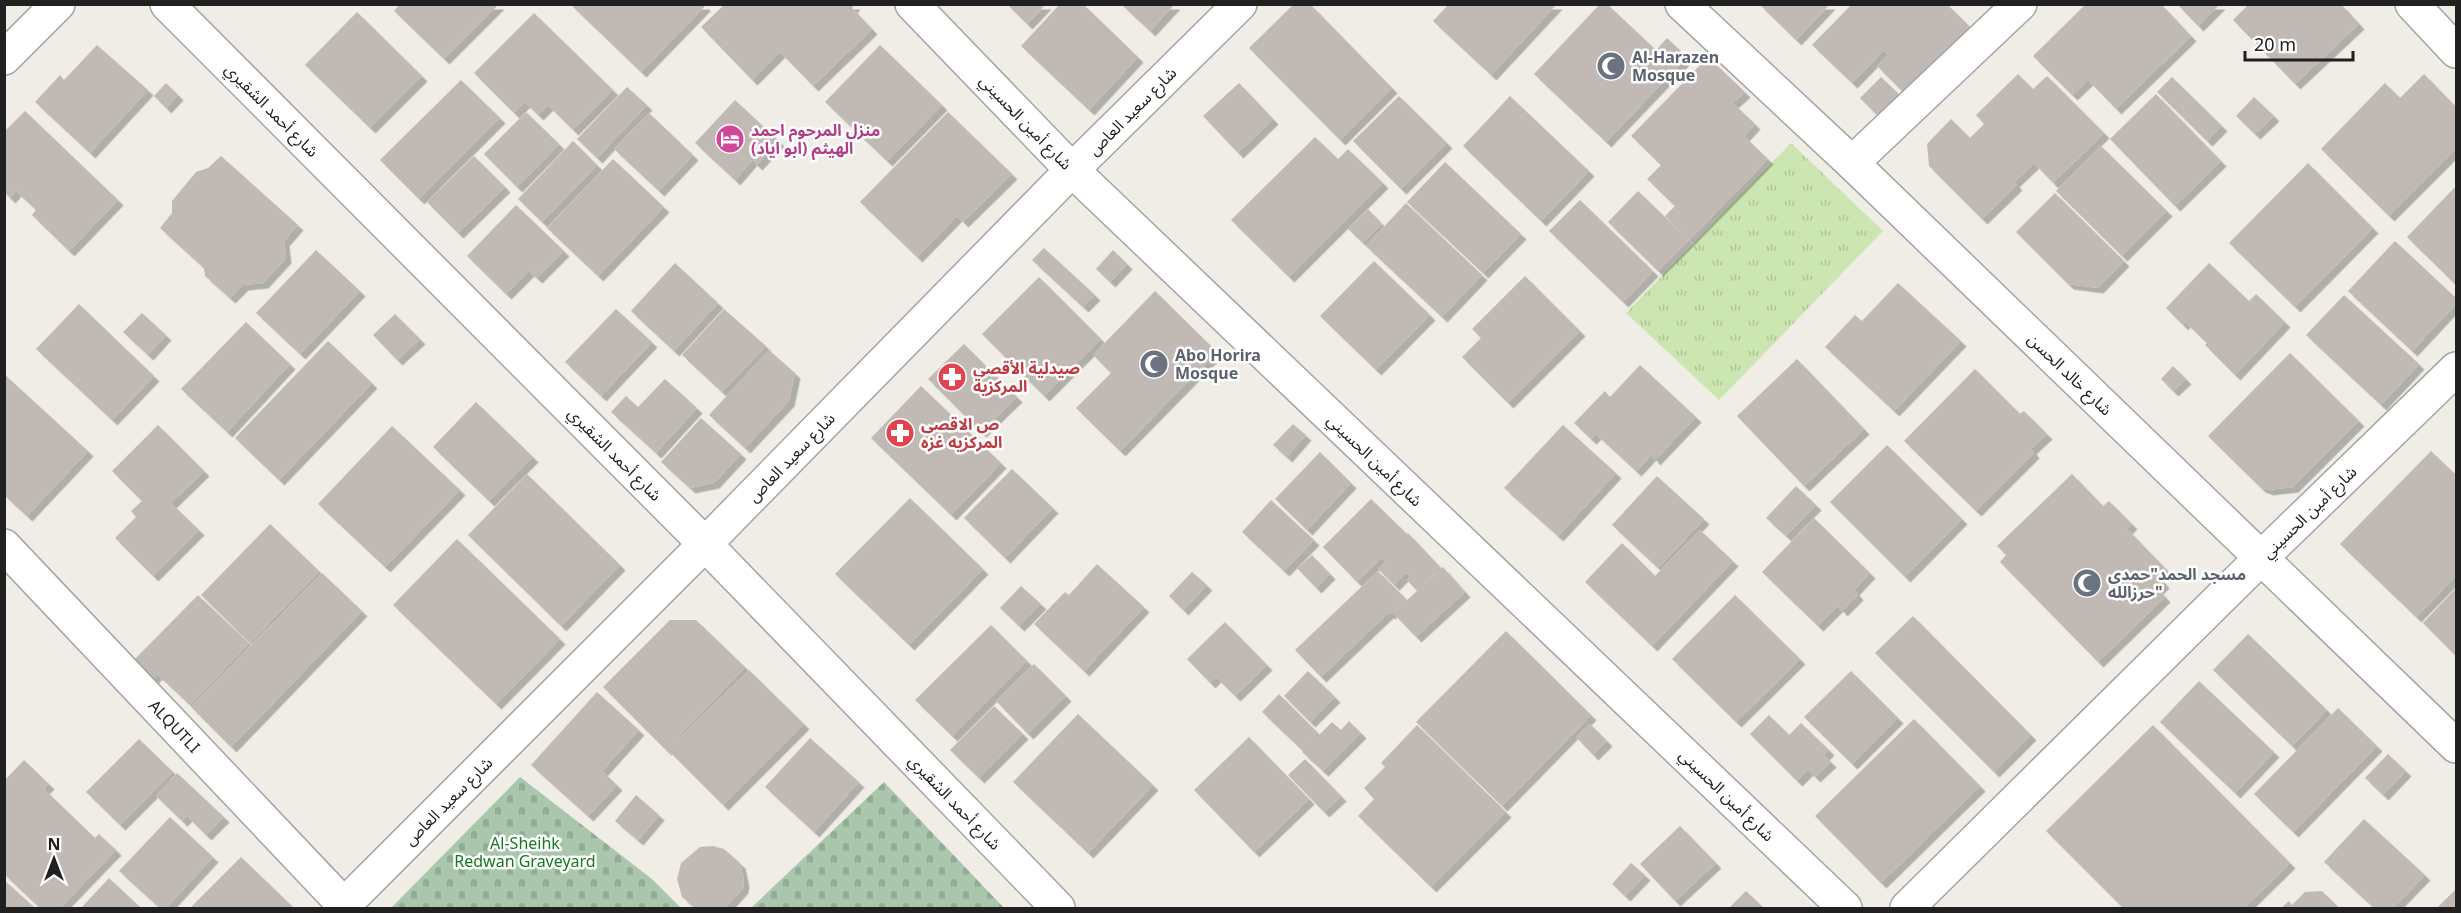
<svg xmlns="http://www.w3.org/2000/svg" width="2461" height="913" font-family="'Noto Sans','Noto Sans Arabic',sans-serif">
<defs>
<pattern id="grass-tufts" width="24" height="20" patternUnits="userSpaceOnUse" patternTransform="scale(1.5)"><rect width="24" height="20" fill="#cbe6b1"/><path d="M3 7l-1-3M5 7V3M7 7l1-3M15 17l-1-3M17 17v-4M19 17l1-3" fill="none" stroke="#aec598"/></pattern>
<pattern id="cemetery-stones" width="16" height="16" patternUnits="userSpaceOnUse" patternTransform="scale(1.5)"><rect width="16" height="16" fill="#aac7ae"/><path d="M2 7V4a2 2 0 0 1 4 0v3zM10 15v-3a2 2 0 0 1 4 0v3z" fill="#92ab95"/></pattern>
<filter id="shadow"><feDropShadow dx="5.5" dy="5.5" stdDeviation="0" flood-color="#0004"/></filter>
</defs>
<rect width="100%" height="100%" fill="#f0ede7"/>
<path fill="url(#grass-tufts)" d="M1791,143L1883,231L1719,400L1626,313Z"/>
<g fill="url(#cemetery-stones)">
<path d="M520,777L652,879L681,908H391Z"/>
<path d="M884,782L1004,908H749H751Z"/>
</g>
<g fill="#c0b9b4" filter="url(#shadow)">
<path d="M400,4H499L444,59L394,11Z"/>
<path d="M570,4H704L705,6L641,72Z"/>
<path d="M725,4H855L852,8L872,29L813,86L780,52L752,80L701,27Z"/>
<path d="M1007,4H1046L1027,24Z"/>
<path d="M1060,4H1083L1138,57L1089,110L1021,46Z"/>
<path d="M1121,4H1175L1150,31Z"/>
<path d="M1294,4H1310L1392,88L1340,140L1249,48Z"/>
<path d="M1449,4H1557L1491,75L1433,21Z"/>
<path d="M1600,4H1607L1656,50L1667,38L1687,57L1606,142L1534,74Z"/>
<path d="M1759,4H1830L1796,40Z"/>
<path d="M1852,4H1947L1971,28L1905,94L1877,66L1888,55L1884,50L1852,83L1812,45Z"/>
<path d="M2086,4H2161L2191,36L2116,109L2088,80L2072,95L2033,56Z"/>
<path d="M2177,4H2220L2198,26Z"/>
<path d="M2249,4H2341L2359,24L2295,84L2233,20Z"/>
<path d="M357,12L422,76L370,128L305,65Z"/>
<path d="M534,13L613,90L573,130L548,105L538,115L525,102L514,113L474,73Z"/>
<path d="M97,45L148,90L90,153L35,102L60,75L64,80Z"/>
<path d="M880,45L942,105L887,161L825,102Z"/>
<path d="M1708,57L1745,92L1733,103L1755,124L1744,136L1768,159L1689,240L1665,216L1675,206L1647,179L1661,165L1631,136Z"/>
<path d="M2018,74L2033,89L2047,76L2104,133L2053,183L2034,163L2014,182L2017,185L1982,219L1929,166L1927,144L1951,119L1970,138L1984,124L1976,115Z"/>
<path d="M2424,74L2456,107V149L2389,216L2321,149L2385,83L2400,98Z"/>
<path d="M1881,77L1902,97L1881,119L1860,98Z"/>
<path d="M2172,77L2222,126L2207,141L2157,92Z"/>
<path d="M461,80L500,118L419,199L380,160Z"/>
<path d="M166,83L178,95L166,108L154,96Z"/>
<path d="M1239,83L1273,119L1238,153L1203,116Z"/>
<path d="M627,87L647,105L597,158L577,139Z"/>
<path d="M2156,94L2221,161L2175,206L2110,139Z"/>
<path d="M1399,96L1447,143L1401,189L1353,141Z"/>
<path d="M1510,96L1589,171L1541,221L1463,146Z"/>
<path d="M2254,97L2274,116L2255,134L2236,116Z"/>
<path d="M735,100L779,141L757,165L752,160L735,180L695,143Z"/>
<path d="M25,111L118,200L69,251L32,215L36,210L16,191L10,198L4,192V132Z"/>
<path d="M526,112L559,144L517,187L484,154Z"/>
<path d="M948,112L1012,174L963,222L957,216L917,257L860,202Z"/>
<path d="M649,113L693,155L659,191L614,149Z"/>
<path d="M1315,137L1338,159L1348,149L1383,183L1289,277L1231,220Z"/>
<path d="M573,141L597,165L542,222L518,199Z"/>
<path d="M2101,146L2167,211L2122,256L2056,191Z"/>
<path d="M221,156L298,225L284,241L286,258L263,283L243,285L230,298L205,276L204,268L160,228L172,213V201L196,172L208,168Z"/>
<path d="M474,156L505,187L458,233L427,202Z"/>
<path d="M613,159L664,207L598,276L547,228Z"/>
<path d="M1445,162L1521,234L1483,273L1407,202Z"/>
<path d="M2308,163L2373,228L2295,307L2229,243Z"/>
<path d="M2456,186V285L2407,237Z"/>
<path d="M1638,191L1689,240L1658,271L1608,222Z"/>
<path d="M2055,193L2124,261L2098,288L2068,284L2016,232Z"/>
<path d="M1580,200L1653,271L1623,302L1549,231Z"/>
<path d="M1406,203L1482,275L1442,317L1366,246Z"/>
<path d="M516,205L564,251L537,278L529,271L506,294L467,256Z"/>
<path d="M1368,209L1382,224L1363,243L1348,229Z"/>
<path d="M2395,241L2456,298V304L2412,351L2348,291Z"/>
<path d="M1044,248L1095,295L1083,307L1032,260Z"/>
<path d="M316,250L360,291L300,354L256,313Z"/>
<path d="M1113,250L1127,264L1110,282L1096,269Z"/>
<path d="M1374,261L1430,315L1376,370L1320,316Z"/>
<path d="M675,263L718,303L674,351L631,311Z"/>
<path d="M2209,263L2249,301L2256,294L2285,322L2235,375L2205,345L2207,343L2185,322L2183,325L2166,308Z"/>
<path d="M1525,276L1580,331L1508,403L1462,357L1481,338L1472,329Z"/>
<path d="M1039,277L1101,339L1044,396L982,334Z"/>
<path d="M1898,283L1961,341L1894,411L1825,347L1855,315L1862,321Z"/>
<path d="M1155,291L1217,352L1120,451L1076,408L1111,373L1093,355Z"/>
<path d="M2344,295L2419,364L2381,405L2306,335Z"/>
<path d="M79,304L154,376L112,420L36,349Z"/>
<path d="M616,309L652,342L601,396L565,362Z"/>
<path d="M724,309L766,346L722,392L682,355Z"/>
<path d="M142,313L166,335L148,355L123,332Z"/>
<path d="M395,314L420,339L397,360L373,335Z"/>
<path d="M246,322L290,364L227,432L181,389Z"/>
<path d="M328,341L372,383L279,480L235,438Z"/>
<path d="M964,344L1017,397L981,432L928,379Z"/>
<path d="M769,350L795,373L789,401L745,448L709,415Z"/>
<path d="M2290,353L2359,421L2293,487L2268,490L2260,487L2208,436Z"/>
<path d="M1797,359L1864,429L1804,486L1737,416Z"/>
<path d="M1640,365L1696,417L1655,460L1651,455L1636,471L1596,434L1591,439L1574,423L1605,391L1610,397Z"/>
<path d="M2173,366L2186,379L2173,391L2161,379Z"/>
<path d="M1975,369L2020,414L2024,411L2047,434L2031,449L2034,453L1976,511L1904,441Z"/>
<path d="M4,374L88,451L27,516L4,495Z"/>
<path d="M665,379L697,408L656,453L611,412L626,396L638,407Z"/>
<path d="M921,386L1001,463L951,515L871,438Z"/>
<path d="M476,402L533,457L489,501L433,447Z"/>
<path d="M701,418L741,454L714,483L690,488L661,462Z"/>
<path d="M1293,424L1306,435L1287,457L1273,445Z"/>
<path d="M158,425L204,471L171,503L199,530L153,576L115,538L136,517L131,511L142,501L112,471Z"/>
<path d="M1563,425L1616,473L1558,536L1504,488Z"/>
<path d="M392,426L460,490L385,567L318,504Z"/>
<path d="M1887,445L1962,519L1905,577L1830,502Z"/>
<path d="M2431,451L2456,475V576L2416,617L2340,544Z"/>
<path d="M1320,452L1351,483L1307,530L1275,499Z"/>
<path d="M1012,469L1053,508L1005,558L964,518Z"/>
<path d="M527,474L620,565L561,626L468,535Z"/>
<path d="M2072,474L2103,506L2109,501L2132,524L2127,529L2165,568L2158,576L2164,583L2158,589L2165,597L2098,662L2000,562L2006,555L1997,546Z"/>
<path d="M1657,476L1704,519L1658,568L1612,525Z"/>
<path d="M1796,486L1816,505L1786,536L1766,518Z"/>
<path d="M910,498L983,569L909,645L835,574Z"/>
<path d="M1371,499L1406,533L1357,582L1323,547Z"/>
<path d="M1271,500L1314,540L1284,571L1242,532Z"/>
<path d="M1814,518L1870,573L1854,590L1858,595L1842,611L1838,606L1818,626L1762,572Z"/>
<path d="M270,524L319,571L250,643L201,595Z"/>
<path d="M1700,530L1733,561L1652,646L1585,582L1622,543L1655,576Z"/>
<path d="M1408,533L1440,567L1423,585L1443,567L1465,592L1416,637L1393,613L1417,591L1407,580L1410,577L1406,573L1394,585L1378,569L1385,562L1382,559Z"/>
<path d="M457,539L560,639L496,704L393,605Z"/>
<path d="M1312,555L1330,574L1316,588L1297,568Z"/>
<path d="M1097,564L1144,607L1084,671L1034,624L1065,592L1069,595Z"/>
<path d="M1378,571L1406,599L1390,614L1388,613L1321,677L1295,650Z"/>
<path d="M1192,572L1207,585L1183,610L1169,596Z"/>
<path d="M322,573L362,611L231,747L191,707Z"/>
<path d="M1021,586L1041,604L1019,626L1000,608Z"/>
<path d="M2456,588V656L2423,623Z"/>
<path d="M198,595L249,643L190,705L157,674L152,680L133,661Z"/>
<path d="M1735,595L1800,659L1736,722L1672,659Z"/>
<path d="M1913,616L2031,735L1994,772L1875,653Z"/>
<path d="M670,620H696L745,667L666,750L603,687Z"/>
<path d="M1225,622L1267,665L1235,696L1216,677L1210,683L1187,659Z"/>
<path d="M991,625L1027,661L952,736L915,700Z"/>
<path d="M1506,631L1591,715L1502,806L1416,722Z"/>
<path d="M2248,634L2327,710L2292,746L2213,670Z"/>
<path d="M1034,664L1066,696L1028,734L996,701Z"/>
<path d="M749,670L804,724L723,805L668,750Z"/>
<path d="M1308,671L1335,697L1310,722L1284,696Z"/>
<path d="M1851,671L1898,718L1852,764L1804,717Z"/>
<path d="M2199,681L2274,752L2235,793L2160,722Z"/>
<path d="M597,692L639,730L602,771L617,785L588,816L531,765Z"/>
<path d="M1279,694L1318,733L1302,750L1262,712Z"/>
<path d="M994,706L1023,734L979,778L950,750Z"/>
<path d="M2338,708L2377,746L2293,832L2254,794Z"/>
<path d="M1078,714L1153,785L1088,853L1013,782Z"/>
<path d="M1769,715L1789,735L1801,723L1829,750L1824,755L1831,762L1815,777L1808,770L1797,781L1750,734Z"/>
<path d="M1914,719L1980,786L1881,883L1815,816Z"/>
<path d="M1349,721L1361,733L1323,771L1302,752L1332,722L1341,730Z"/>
<path d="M1590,724L1607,741L1593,755L1576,737Z"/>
<path d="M1417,725L1506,812L1431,887L1358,816L1374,799L1364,788L1385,767L1381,763Z"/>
<path d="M2153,725L2290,863L2244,908H2123L2046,831Z"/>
<path d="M1249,737L1309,799L1254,852L1194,790Z"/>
<path d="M810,738L859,782L814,832L765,787Z"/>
<path d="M139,739L173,772L120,825L86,792Z"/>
<path d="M2388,754L2406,771L2383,795L2365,778Z"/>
<path d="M1305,759L1341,796L1324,812L1288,775Z"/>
<path d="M24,760L49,784L44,789L95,838L99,834L116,850L60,908H40L4,874V781Z"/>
<path d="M177,773L224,817L206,835L187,816L182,821L156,796Z"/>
<path d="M636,795L659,815L638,840L615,821Z"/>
<path d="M170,817L213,857L166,908H160L119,871Z"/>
<path d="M2364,819L2425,875L2393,908H2374L2324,862Z"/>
<path d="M1680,826L1716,863L1675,901L1640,864Z"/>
<path d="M713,846L724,849L740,863L744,881L743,888L725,908H696L682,897L677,879L681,863L700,847Z"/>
<path d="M241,857L294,908H190Z"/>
<path d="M1631,863L1645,875L1625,896L1612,884Z"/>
<path d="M109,878L141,908H81Z"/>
<path d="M4,880L35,908H4Z"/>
<path d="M2456,889V908H2437Z"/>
<path d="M1746,891L1764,908H1729Z"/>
<path d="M2322,891L2339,908H2281L2289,901L2292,905L2305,892Z"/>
</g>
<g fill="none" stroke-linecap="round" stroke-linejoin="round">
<g stroke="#a4a4a4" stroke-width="36">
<g id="minor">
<path d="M167,4L705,544L1058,908"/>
<path d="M912,4L1072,170L1845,908"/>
<path d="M1682,4L1852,163L2456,746"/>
<path d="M2412,4L2456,51"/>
<path d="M4,58L58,4"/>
<path d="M1852,163L2020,4"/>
<path id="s1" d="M4,546L344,905"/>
<path d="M341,908L705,544L1072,170L1240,4"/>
<path d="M1907,908L2261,558L2456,369"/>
</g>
</g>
<use href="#minor" stroke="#fff" stroke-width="33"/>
</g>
<defs>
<g id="mosque-disc" transform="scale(1.5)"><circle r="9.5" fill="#6b7280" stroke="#fff"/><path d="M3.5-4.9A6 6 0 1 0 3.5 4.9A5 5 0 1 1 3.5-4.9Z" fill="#fff"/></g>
<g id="hotel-disc" transform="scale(1.5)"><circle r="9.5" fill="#d1479c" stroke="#fff"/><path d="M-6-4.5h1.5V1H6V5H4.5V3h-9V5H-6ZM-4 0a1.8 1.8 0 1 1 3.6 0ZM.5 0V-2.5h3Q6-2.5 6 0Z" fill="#fff"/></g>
<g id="pharmacy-disc" transform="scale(1.5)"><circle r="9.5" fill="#e0444e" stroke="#fff"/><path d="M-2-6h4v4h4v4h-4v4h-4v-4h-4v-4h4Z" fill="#fff"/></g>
</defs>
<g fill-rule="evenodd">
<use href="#mosque-disc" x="1611" y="66"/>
<use href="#hotel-disc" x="730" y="139"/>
<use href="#mosque-disc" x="1154" y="364"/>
<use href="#pharmacy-disc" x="952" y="377"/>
<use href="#pharmacy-disc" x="900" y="433"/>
<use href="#mosque-disc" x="2087" y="583"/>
</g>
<g text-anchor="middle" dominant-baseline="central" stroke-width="5" stroke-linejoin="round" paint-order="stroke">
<g font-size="16" font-weight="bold" fill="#5b616d" stroke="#fff" text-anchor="start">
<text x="1632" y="57">Al-Harazen<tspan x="1632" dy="18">Mosque</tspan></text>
<text x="1175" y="355">Abo Horira<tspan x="1175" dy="18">Mosque</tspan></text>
<text x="2108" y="574">مسجد الحمد"حمدي<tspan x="2108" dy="18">حرزالله"</tspan></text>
</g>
<g font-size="16" fill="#202020" stroke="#fff">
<text transform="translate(272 110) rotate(45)">شارع أحمد الشقيري</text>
<text transform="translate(1132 111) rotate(-45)">شارع سعيد العاص</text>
<text transform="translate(1026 122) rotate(46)">شارع أمين الحسيني</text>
<text transform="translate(2070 374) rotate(44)">شارع خالد الحسن</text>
<text transform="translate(615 454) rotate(45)">شارع أحمد الشقيري</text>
<text transform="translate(791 457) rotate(-46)">شارع سعيد العاص</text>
<text transform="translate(1375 460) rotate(44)">شارع أمين الحسيني</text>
<text transform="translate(2309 512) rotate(-44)">شارع أمين الحسيني</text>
<text stroke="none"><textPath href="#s1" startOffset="248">ALQUTLI</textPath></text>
<text transform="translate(1727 795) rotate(44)">شارع أمين الحسيني</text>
<text transform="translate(448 801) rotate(-45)">شارع سعيد العاص</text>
<text transform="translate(955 802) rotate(46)">شارع أحمد الشقيري</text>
</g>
<g font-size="16" font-weight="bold" fill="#b23c85" stroke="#fff" text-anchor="start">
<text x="751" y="130">منزل المرحوم احمد<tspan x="751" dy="18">الهيثم (ابو اياد)</tspan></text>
</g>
<g font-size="16" font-weight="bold" fill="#be3a42" stroke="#fff" text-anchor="start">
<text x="973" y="368">صيدلية الأقصى<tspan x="973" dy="18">المركزية</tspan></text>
<text x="921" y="424">ص الاقصى<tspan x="921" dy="18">المركزيه غزه</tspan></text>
</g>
<g font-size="16" fill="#14791c" stroke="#fff">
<text x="525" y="843">Al-Sheihk<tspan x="525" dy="18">Redwan Graveyard</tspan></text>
</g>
</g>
<rect width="2461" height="913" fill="none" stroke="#202020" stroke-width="12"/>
<g transform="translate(54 859)" stroke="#ffffff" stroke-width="4.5" paint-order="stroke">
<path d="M0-4.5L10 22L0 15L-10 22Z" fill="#202020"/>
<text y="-9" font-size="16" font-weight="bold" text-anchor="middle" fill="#202020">N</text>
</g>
<path d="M2245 51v9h108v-9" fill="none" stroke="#202020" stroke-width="3"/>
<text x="2254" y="51" font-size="18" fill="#202020" stroke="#ffffff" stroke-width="4.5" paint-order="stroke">20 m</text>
</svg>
